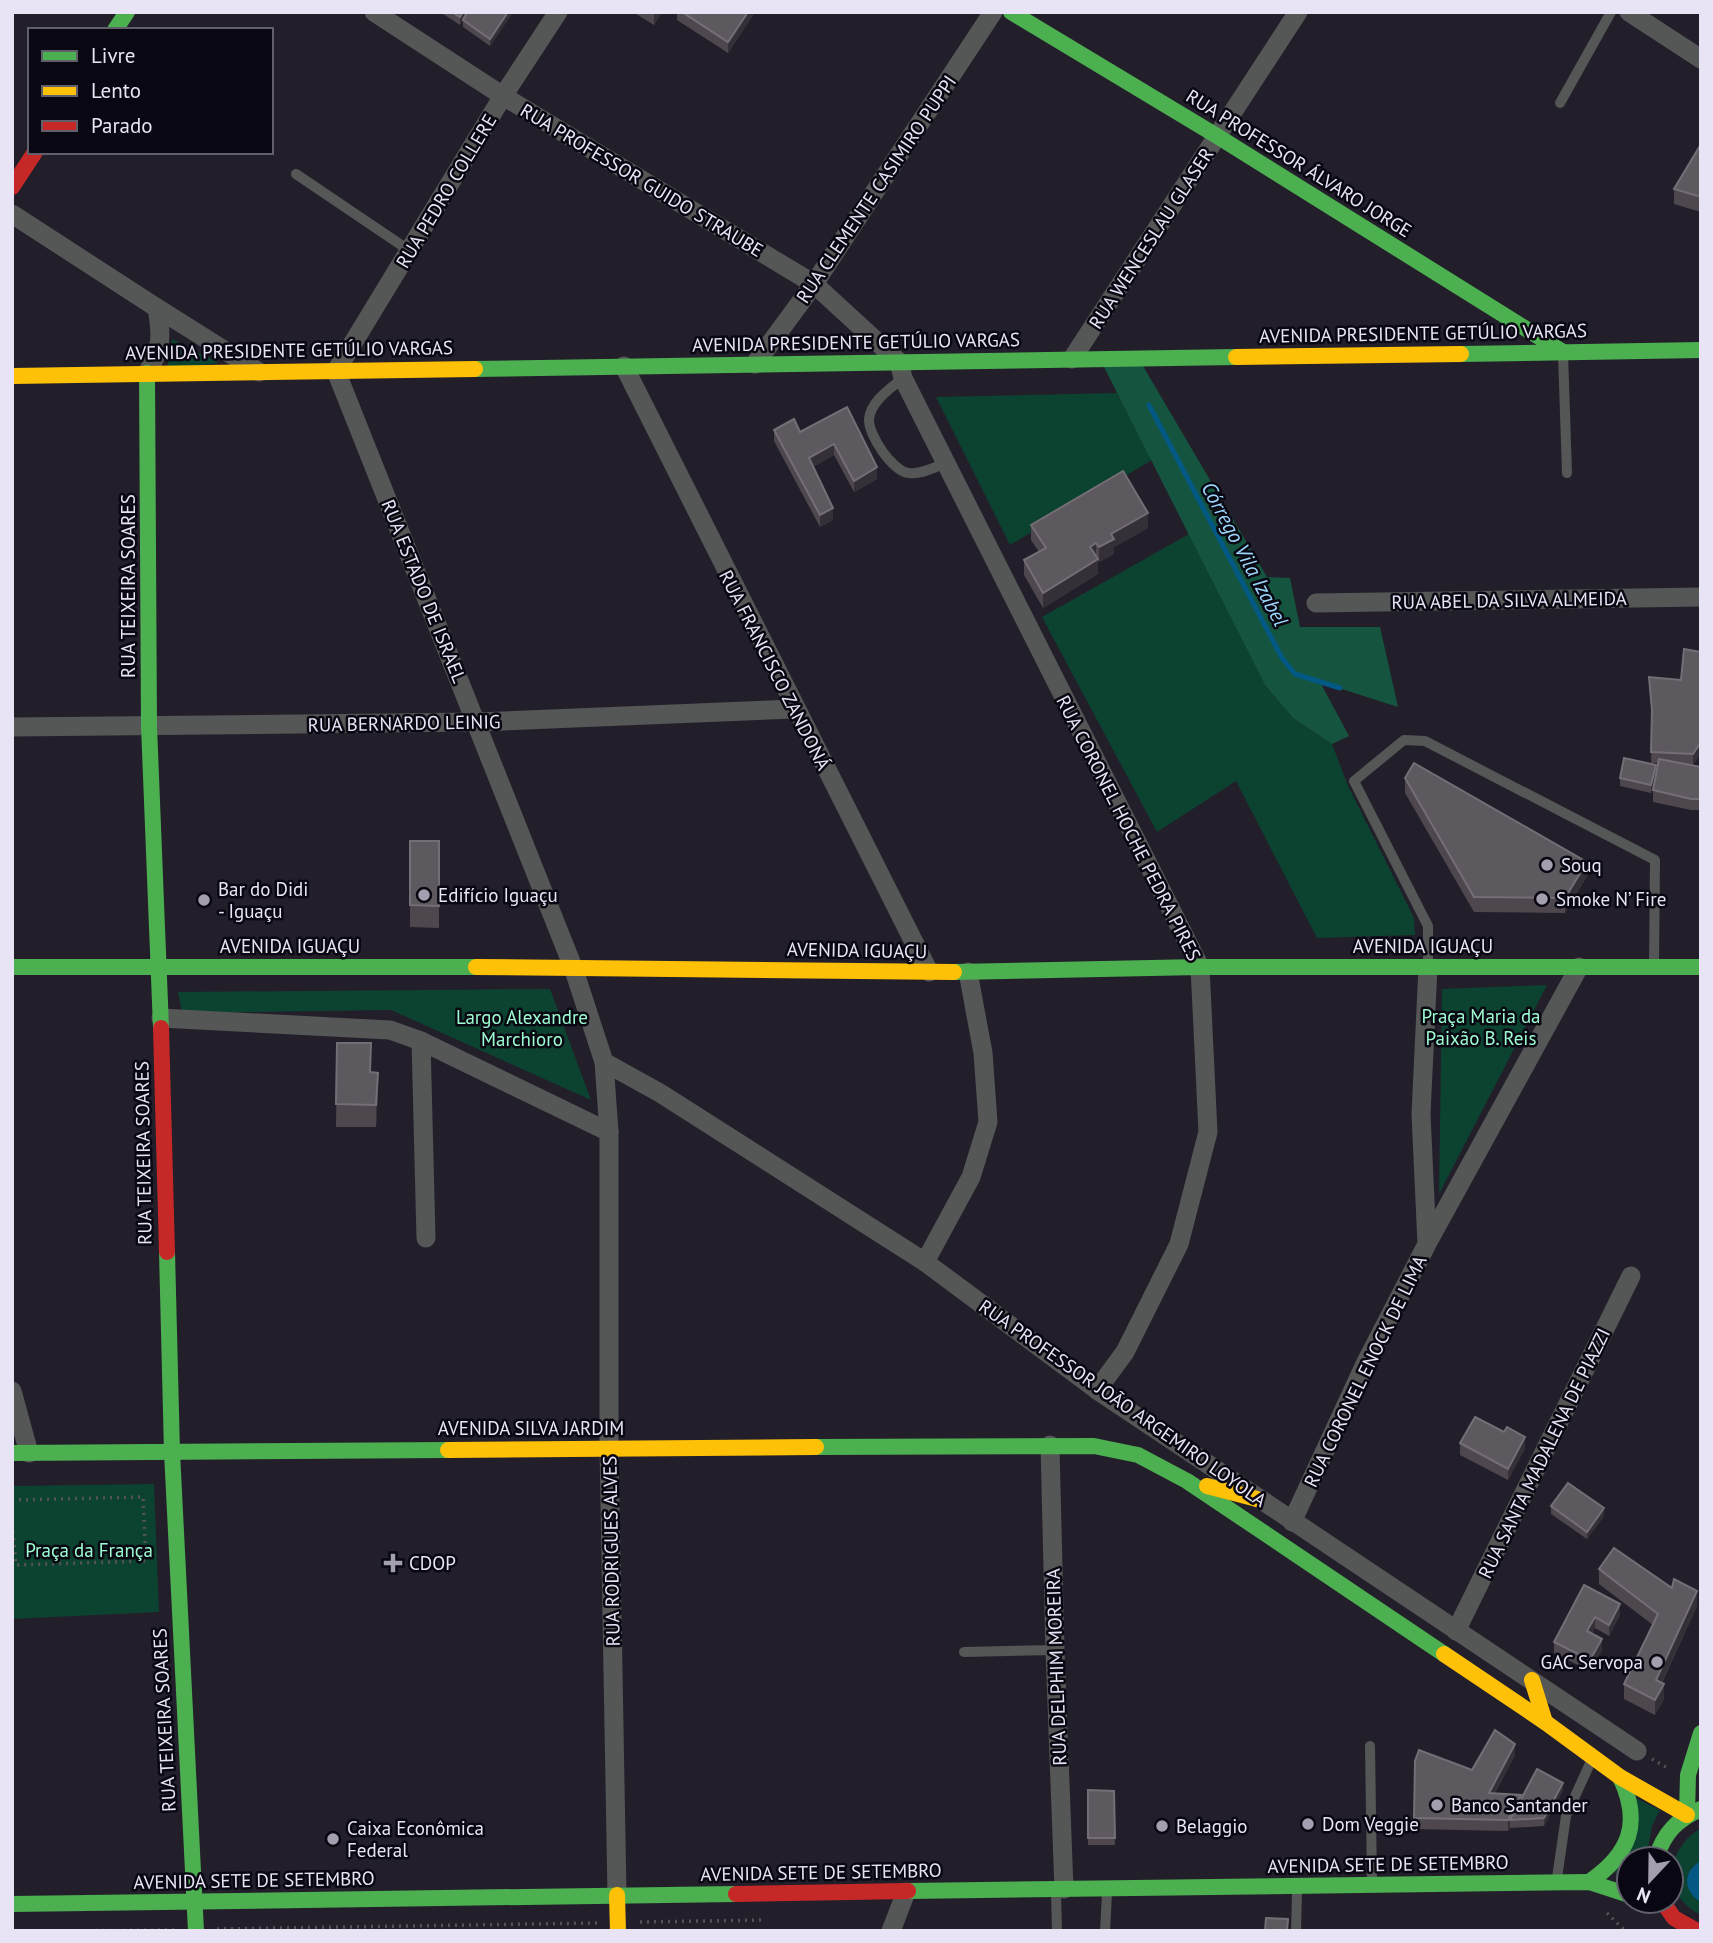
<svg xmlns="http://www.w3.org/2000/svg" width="1713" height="1943" font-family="'PT Sans',sans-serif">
<rect width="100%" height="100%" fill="#221f2b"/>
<g fill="#0c4230">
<path d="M172,339L219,363L167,370Z"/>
<path d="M1117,393L1152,460L1010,545L936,397Z"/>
<path d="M1189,534L1265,685L1293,718L1332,744L1348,786L1414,918L1415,935L1317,938L1236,781L1157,832L1042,617Z"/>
<path d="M1547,985L1439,1194L1442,989Z"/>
<path d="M550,989L591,1100L391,1010L182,1013L178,992Z"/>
<path d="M154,1484L159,1612L12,1619V1486Z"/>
<path d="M1635,1798L1660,1810L1652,1826L1646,1859H1629V1882L1615,1873Z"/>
<path d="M1701,1828V1915C1660,1895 1665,1850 1701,1828Z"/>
</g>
<path fill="#155540" d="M1143,366L1267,577L1290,578L1300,627H1380L1398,707L1320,682L1349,736L1332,744L1293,718L1265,685L1104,367Z"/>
<path fill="#035984" d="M1701,1861V1902C1683,1892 1682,1871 1701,1861Z"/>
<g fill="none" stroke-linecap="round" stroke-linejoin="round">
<path stroke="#035984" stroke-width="5" d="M1149,405L1282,658L1295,674L1340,688"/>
<g stroke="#545456" stroke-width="3.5" stroke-dasharray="2 5" stroke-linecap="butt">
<path d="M12,1500L143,1497L146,1561L16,1565L12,1522"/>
<path d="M1652,1759L1666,1767"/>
<path d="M1607,1913L1625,1931"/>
<path d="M640,1922L765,1920"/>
<path d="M217,1929L597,1923"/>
<path d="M46,1931L174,1930"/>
</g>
<g stroke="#555656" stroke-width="10">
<path d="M1560,103L1611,12"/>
<path d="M296,174L410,251"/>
<path d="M1563,354L1567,473"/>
<path d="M903,378C890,389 871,401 869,419C868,435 893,472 909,473C921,475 935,467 946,463"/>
<path d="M1428,966V926L1354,781L1404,740L1425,741L1655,860L1654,966"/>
<path d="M964,1652L1055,1650"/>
<path d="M1370,1746L1372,1881"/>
<path d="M1557,1878L1566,1816L1592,1759"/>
<path d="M1056,1893L1057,1931"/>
<path d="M1105,1931L1107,1893"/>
<path d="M1296,1931L1297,1890"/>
</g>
<g stroke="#555656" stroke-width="19">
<path d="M374,12L503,96L814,284L899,362L903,378L1200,967L1208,1132L1179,1244L1125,1352L1097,1390"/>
<path d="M558,12L503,96L336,371L573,967L604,1062L609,1132V1448L617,1895"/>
<path d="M1629,12L1701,59"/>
<path d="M12,214L157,308L259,372"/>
<path d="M1072,359L1298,12"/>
<path d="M755,364L814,284L993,12"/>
<path d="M624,366L929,972"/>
<path d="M147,373C162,347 162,337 157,308"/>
<path d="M1316,603L1701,597"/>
<path d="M12,727L477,722L795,709"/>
<path d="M161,1018L390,1030L421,1041L609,1132"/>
<path d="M421,1041L426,1238"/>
<path d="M604,1062L660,1093L925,1262L1097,1390L1637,1751"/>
<path d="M1428,1242L1579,967"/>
<path d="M925,1262L971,1177L988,1122L983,1053L968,972"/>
<path d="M12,1391L29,1453"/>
<path d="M1050,1445L1055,1650L1064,1889"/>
<path d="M1292,1522L1366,1362L1427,1244L1421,1114L1428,967"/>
<path d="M1456,1631L1631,1276"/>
<path d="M891,1931L906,1892"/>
</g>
<g stroke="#4caf50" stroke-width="16">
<path d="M1011,12L1217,136L1563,352"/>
<path d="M115,30L127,12"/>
<path d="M1461,354L1701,350"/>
<path d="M475,369L1236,357"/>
<path d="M147,373L149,726L161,1028"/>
<path d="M12,967H476"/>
<path d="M954,972L1200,967H1701"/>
<path d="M167,1252L172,1452L196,1931"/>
<path d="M816,1447L1094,1446L1138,1455L1187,1481L1444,1654"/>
<path d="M12,1453L448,1450"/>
<path d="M1687,1815L1688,1775L1701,1733"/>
<path d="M1656,1859C1663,1834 1677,1819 1701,1809"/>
<path d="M1589,1882C1630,1854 1642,1823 1620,1777"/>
<path d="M908,1891L1589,1882L1629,1895"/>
<path d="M12,1904L736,1894"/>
</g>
<g stroke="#ffc107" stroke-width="16">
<path d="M1236,357L1461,354"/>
<path d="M12,376L475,369"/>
<path d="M476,967L954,972"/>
<path d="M448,1450L816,1447"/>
<path d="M1207,1486L1257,1499"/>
<path d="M1444,1654L1545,1722L1620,1777L1687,1815"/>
<path d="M1532,1680L1545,1722"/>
<path d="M617,1895L618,1931"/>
</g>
<g stroke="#c62828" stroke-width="16">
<path d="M12,187L35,152"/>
<path d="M161,1028L167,1252"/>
<path d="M736,1894L908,1891"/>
<path d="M1662,1901L1674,1918L1697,1931"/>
</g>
</g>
<g fill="#4e474d">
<path d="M440,12H513L490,46L463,27V20L460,25Z"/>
<path d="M633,12H662L654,25Z"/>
<path d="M677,12H755L728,53L677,20Z"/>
<path d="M1701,144V212L1674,204V189Z"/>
<path d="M847,407L877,479L854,492L834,455L813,467L833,520L820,527L774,441V430L800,432Z"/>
<path d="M1031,525L1148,528L1114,547V554L1099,562L1098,560V574L1043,608L1024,575V560L1039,552L1031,540Z"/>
<path d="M1701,652V753L1693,765L1701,767V810H1691L1653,802V790L1655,776L1651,793L1620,786V778L1656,772L1658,763H1651L1652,718L1649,677L1681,680Z"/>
<path d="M1405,778L1587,876L1565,913L1474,912L1405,793Z"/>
<path d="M410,841H439V928L410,927Z"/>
<path d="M337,1043L371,1072L378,1095L376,1127H336Z"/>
<path d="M1504,1432L1525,1448L1508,1480L1460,1455V1443Z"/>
<path d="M1551,1506L1604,1516L1587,1539L1551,1514Z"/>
<path d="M1599,1569L1697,1606L1662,1683L1664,1699L1655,1715L1624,1699V1684L1653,1625L1599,1584Z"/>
<path d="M1584,1585L1620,1615L1609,1636L1595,1628L1592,1633L1602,1650L1590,1671L1554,1653V1642Z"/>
<path d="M1515,1755L1495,1793L1521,1799L1563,1790L1544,1826L1510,1828L1508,1831L1414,1829L1415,1761L1472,1770Z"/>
<path d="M1088,1790L1114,1791L1115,1845H1088Z"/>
</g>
<g fill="#353038">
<path d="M463,12H468L460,25V17Z"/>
<path d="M508,12H513L490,46V39Z"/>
<path d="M654,12H662L654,25Z"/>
<path d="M748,12H755L728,53V42Z"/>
<path d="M834,444V455L809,469V458Z"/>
<path d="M877,467V479L854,492V481Z"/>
<path d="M833,508V520L820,527V515Z"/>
<path d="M1148,513V528L1114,547V554L1099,562V547L1111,534Z"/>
<path d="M1096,543V558L1090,547Z"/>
<path d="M1098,559V574L1043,608V593Z"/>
<path d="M1701,742V753L1693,765V754Z"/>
<path d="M1656,765V772L1651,793V785Z"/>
<path d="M1587,862V876L1565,913V898Z"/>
<path d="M378,1073V1095L376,1127V1105Z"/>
<path d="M1525,1437V1448L1508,1480V1469Z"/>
<path d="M1604,1508V1516L1587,1539V1532Z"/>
<path d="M1697,1591V1606L1656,1695V1680Z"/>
<path d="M1620,1604V1615L1609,1636V1625Z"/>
<path d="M1595,1617V1628L1587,1642V1631Z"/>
<path d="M1602,1639V1650L1590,1671V1660Z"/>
<path d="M1664,1684V1699L1655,1715V1700Z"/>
<path d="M1515,1744V1755L1489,1804V1793Z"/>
<path d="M1563,1783V1790L1544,1826V1818Z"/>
<path d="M1521,1795V1806L1510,1820V1828L1508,1831V1820Z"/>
</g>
<g fill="#5e585f" stroke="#746e76" stroke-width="2">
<path d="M452,12H463L460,17Z"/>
<path d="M467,12H508L490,39L463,20Z"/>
<path d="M682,12H748L728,42Z"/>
<path d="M1701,144V197L1674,189Z"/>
<path d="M847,407L877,467L854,481L834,444L809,458L833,508L820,515L774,430L794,419L800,432Z"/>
<path d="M1123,471L1148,513L1111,534L1114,539L1099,547L1096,543L1090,547L1098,559L1043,593L1024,560L1046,548L1031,525Z"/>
<path d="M1684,649L1701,652V742L1693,754L1651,752L1652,710L1649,677L1681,680Z"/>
<path d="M1624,758L1656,765L1651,785L1620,778Z"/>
<path d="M1659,759L1701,767V799H1691L1653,790Z"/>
<path d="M1414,763L1587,862L1565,898L1474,897L1405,778Z"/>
<path d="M410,841H439V906L410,905Z"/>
<path d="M337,1043H371L370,1072L378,1073L376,1105L336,1104Z"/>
<path d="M1475,1417L1504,1432L1507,1427L1525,1437L1508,1469L1460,1443Z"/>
<path d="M1568,1483L1604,1508L1587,1532L1551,1506Z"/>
<path d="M1614,1548L1672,1588L1674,1579L1697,1591L1656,1680L1664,1684L1655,1700L1624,1684L1658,1614L1599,1569Z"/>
<path d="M1584,1585L1620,1604L1609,1625L1595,1617L1587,1631L1602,1639L1590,1660L1554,1642Z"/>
<path d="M1495,1730L1515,1744L1489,1793L1521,1795L1508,1820L1414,1818L1415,1761L1419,1750L1472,1770Z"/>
<path d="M1537,1769L1563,1783L1544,1818L1510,1820Z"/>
<path d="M1088,1790L1114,1791L1115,1838H1088Z"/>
<path d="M1266,1918L1288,1919L1287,1931H1265Z"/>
</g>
<g fill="#a39fae" stroke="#090711" stroke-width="2.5">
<circle cx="1547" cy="865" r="7"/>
<circle cx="424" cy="895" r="7"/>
<circle cx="1542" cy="899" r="7"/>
<circle cx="204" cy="900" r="7"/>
<path d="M389.5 1552.5h7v7h7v7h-7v7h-7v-7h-7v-7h7z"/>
<circle cx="1657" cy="1662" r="7"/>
<circle cx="1437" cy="1805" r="7"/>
<circle cx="1308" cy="1824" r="7"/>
<circle cx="1162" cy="1826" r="7"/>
<circle cx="333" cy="1839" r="7"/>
</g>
<g text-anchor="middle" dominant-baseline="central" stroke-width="5" stroke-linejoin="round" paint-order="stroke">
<g font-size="19" fill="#e8e4f5" stroke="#090711">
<text transform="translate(1299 163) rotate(32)">RUA PROFESSOR ÁLVARO JORGE</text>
<text transform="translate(642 180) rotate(31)">RUA PROFESSOR GUIDO STRAUBE</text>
<text transform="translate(876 189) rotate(-56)">RUA CLEMENTE CASIMIRO PUPPI</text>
<text transform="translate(446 191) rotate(-59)">RUA PEDRO COLLERE</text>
<text transform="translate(1151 238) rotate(-57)">RUA WENCESLAU GLASER</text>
<text transform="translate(1423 333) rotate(-1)">AVENIDA PRESIDENTE GETÚLIO VARGAS</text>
<text transform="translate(856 342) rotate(-1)">AVENIDA PRESIDENTE GETÚLIO VARGAS</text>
<text transform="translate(289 350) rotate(-1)">AVENIDA PRESIDENTE GETÚLIO VARGAS</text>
<text transform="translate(128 586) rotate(-90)">RUA TEIXEIRA SOARES</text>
<text transform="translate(424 591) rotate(68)">RUA ESTADO DE ISRAEL</text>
<text transform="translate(1509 600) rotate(-1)">RUA ABEL DA SILVA ALMEIDA</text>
<text transform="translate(775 670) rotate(63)">RUA FRANCISCO ZANDONÁ</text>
<text transform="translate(404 723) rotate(-1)">RUA BERNARDO LEINIG</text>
<text transform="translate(1129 828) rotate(63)">RUA CORONEL HOCHE PEDRA PIRES</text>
<text x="290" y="946">AVENIDA IGUAÇU</text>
<text x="1423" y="946">AVENIDA IGUAÇU</text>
<text transform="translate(857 950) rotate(1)">AVENIDA IGUAÇU</text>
<text transform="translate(143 1153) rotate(-91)">RUA TEIXEIRA SOARES</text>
<text transform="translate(1365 1371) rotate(-64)">RUA CORONEL ENOCK DE LIMA</text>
<text transform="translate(1123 1403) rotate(35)">RUA PROFESSOR JOÃO ARGEMIRO LOYOLA</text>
<text x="531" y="1428">AVENIDA SILVA JARDIM</text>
<text transform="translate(1544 1453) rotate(-64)">RUA SANTA MADALENA DE PIAZZI</text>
<text transform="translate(611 1551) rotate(-91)">RUA RODRIGUES ALVES</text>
<text transform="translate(1056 1667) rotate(-92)">RUA DELPHIM MOREIRA</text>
<text transform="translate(164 1720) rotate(-93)">RUA TEIXEIRA SOARES</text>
<text transform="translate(1388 1864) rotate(-1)">AVENIDA SETE DE SETEMBRO</text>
<text transform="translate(821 1872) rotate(-1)">AVENIDA SETE DE SETEMBRO</text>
<text transform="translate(254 1880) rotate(-1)">AVENIDA SETE DE SETEMBRO</text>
</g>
<g font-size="19" fill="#e8e4f5" stroke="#090711" text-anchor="start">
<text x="1561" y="865">Souq</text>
<text x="218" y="889">Bar do Didi<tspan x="218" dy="22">- Iguaçu</tspan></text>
<text x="438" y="895">Edifício Iguaçu</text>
<text x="1556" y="899">Smoke N’ Fire</text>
<text x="409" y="1563">CDOP</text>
<text x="1643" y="1662" text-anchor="end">GAC Servopa</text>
<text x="1451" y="1805">Banco Santander</text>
<text x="1322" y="1824">Dom Veggie</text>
<text x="1176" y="1826">Belaggio</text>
<text x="347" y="1828">Caixa Econômica<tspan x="347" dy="22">Federal</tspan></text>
</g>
<g font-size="19" fill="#9dfcd1" stroke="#090711">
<text x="1481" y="1016">Praça Maria da<tspan x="1481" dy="22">Paixão B. Reis</tspan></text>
<text x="522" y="1017">Largo Alexandre<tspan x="522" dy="22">Marchioro</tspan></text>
<text x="89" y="1550">Praça da França</text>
</g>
<g font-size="21" font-style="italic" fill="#9cd6fd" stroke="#090711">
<text transform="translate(1245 554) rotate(62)">Córrego Vila Izabel</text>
</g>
</g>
<rect width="1713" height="1943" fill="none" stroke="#e8e4f5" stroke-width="28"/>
<rect x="28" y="28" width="245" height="126" fill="#090711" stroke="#625f6c" stroke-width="2"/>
<rect x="42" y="51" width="35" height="10" fill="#4caf50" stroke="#625f6c" stroke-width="2"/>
<text x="91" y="63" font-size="21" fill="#e8e4f5">Livre</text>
<rect x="42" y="86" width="35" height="10" fill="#ffc107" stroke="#625f6c" stroke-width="2"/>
<text x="91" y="98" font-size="21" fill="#e8e4f5">Lento</text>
<rect x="42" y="121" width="35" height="10" fill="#c62828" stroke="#625f6c" stroke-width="2"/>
<text x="91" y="133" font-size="21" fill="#e8e4f5">Parado</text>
<g transform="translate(1650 1880) rotate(202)"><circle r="33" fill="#090711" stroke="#625f6c" stroke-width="2"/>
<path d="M0-5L12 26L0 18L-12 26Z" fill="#a39fae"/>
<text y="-10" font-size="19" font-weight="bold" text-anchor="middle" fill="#e8e4f5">N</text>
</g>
</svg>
